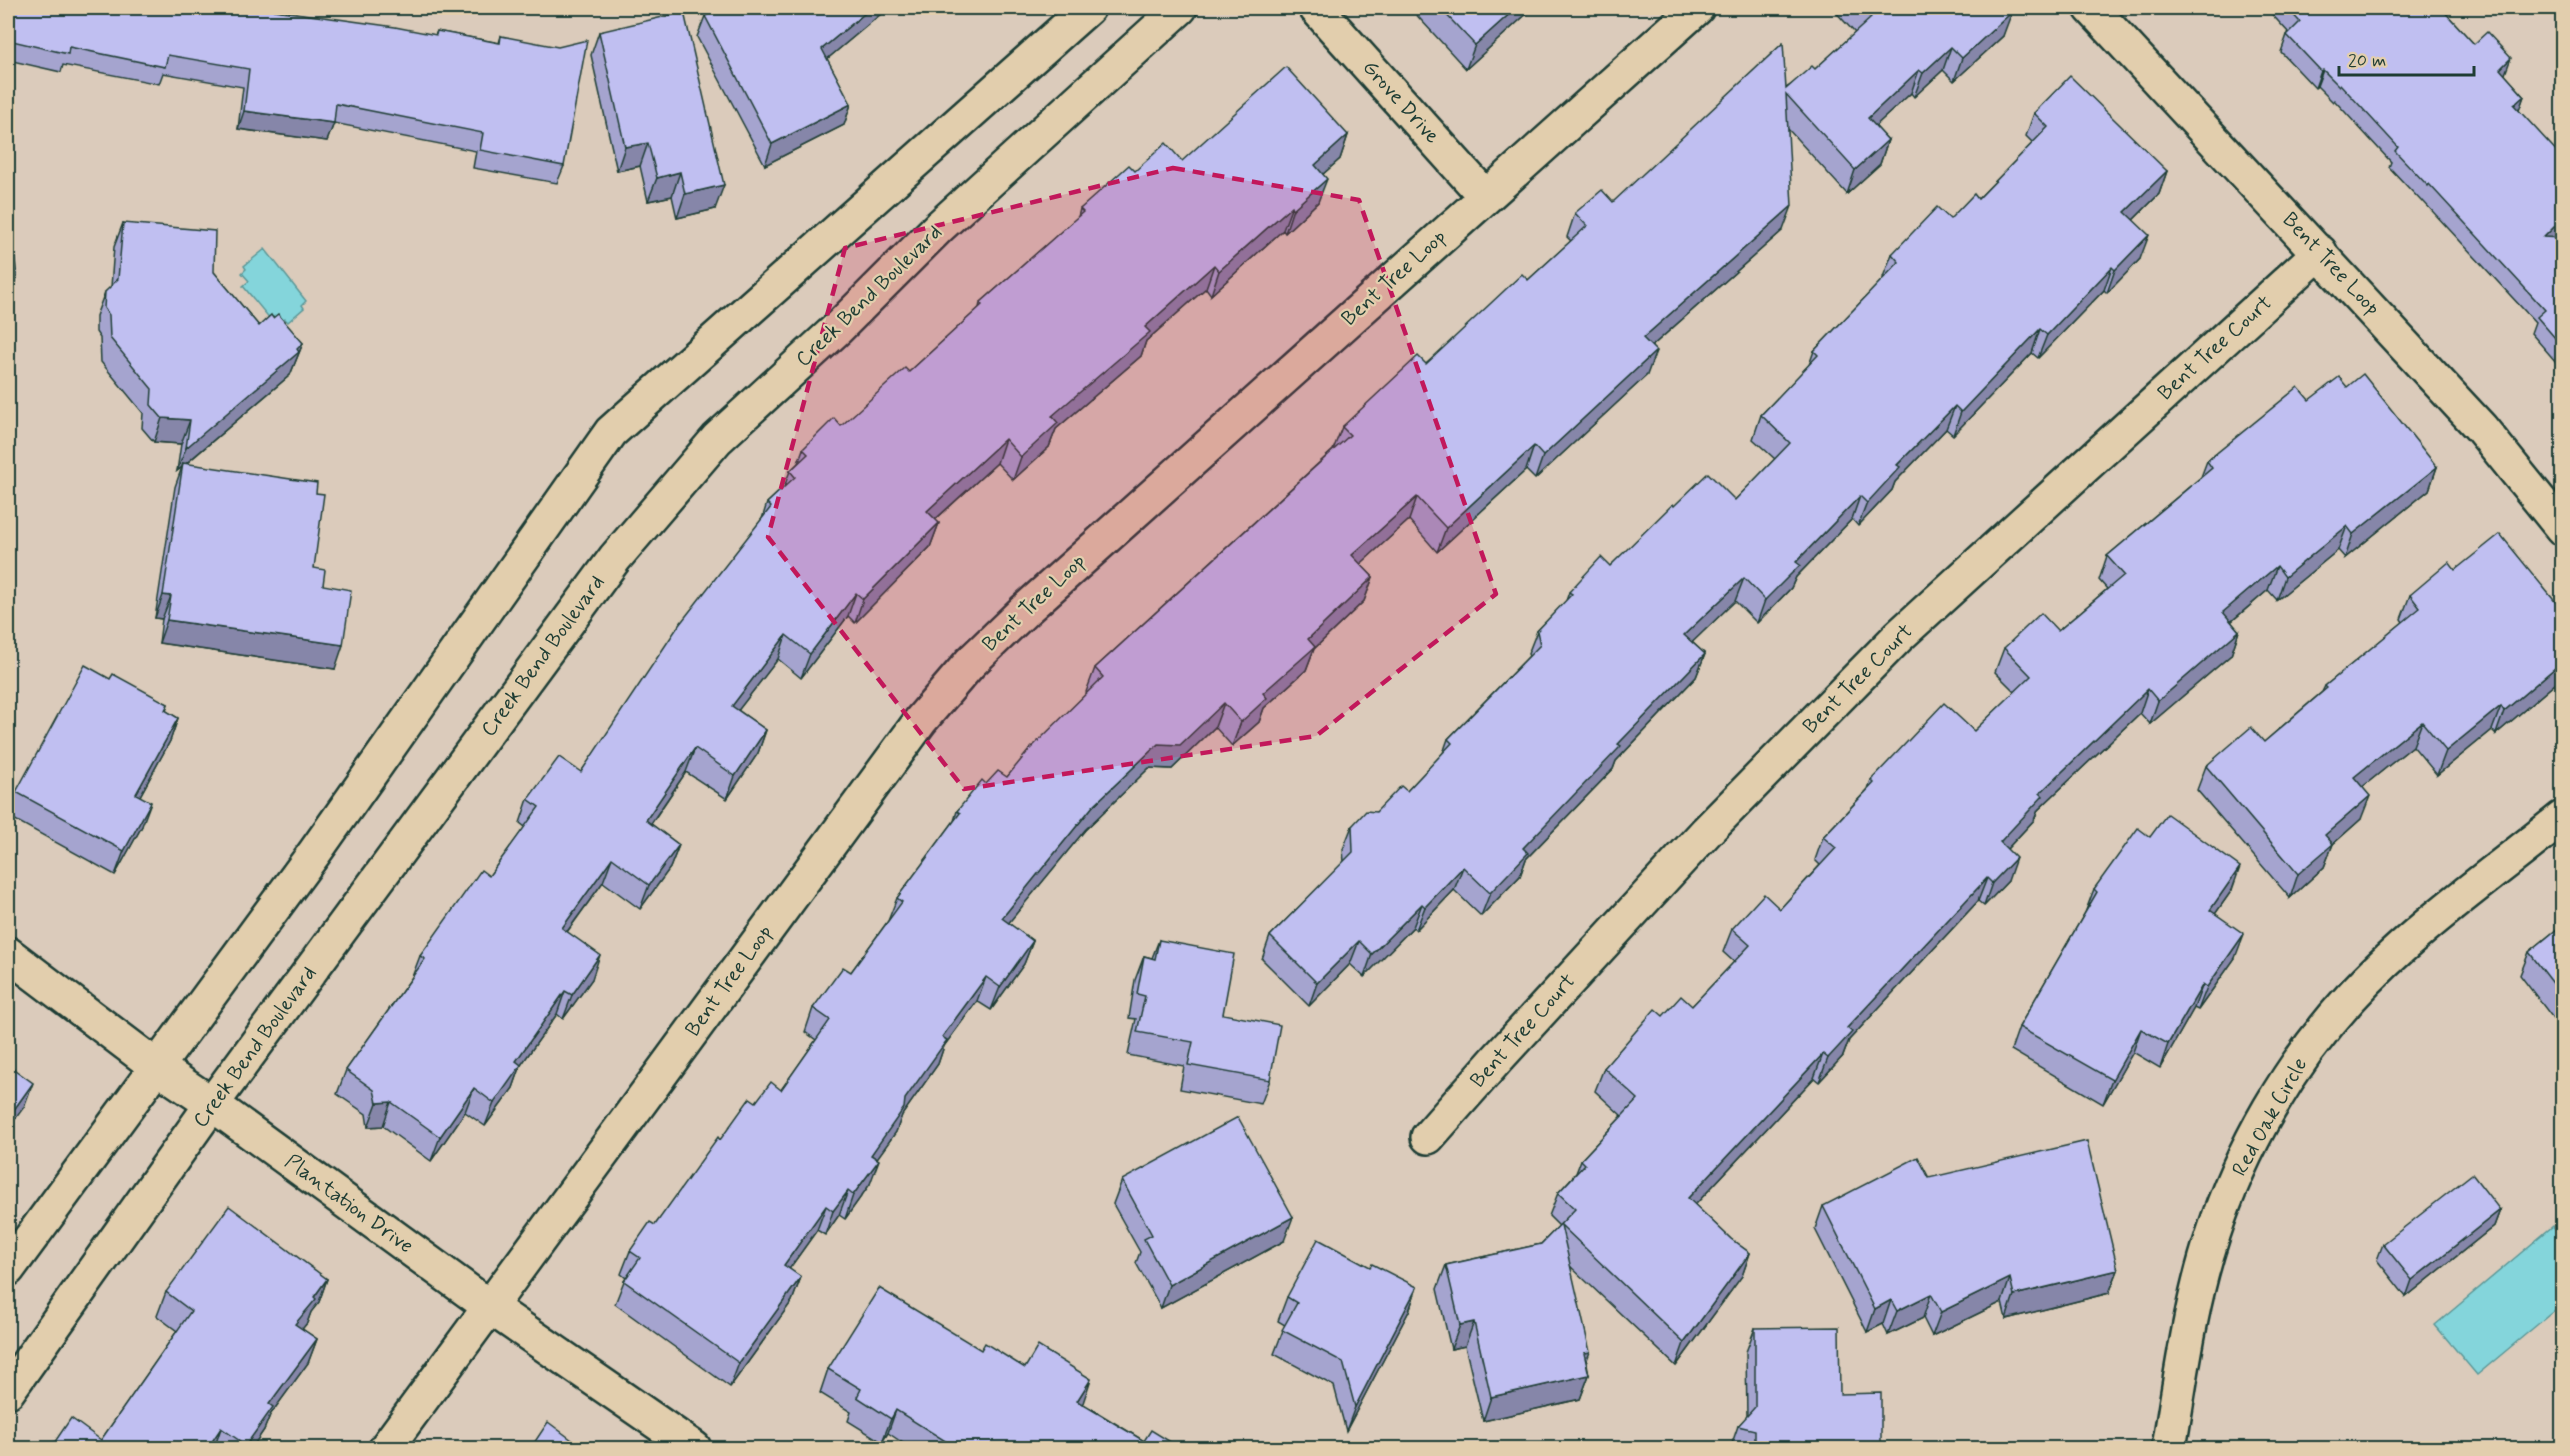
<svg xmlns="http://www.w3.org/2000/svg" width="2570" height="1456" font-family="Mynerve,sans-serif">
<rect width="100%" height="100%" fill="#dbcbbb"/>
<filter id="ink" filterUnits="userSpaceOnUse"><feTurbulence type="fractalNoise" baseFrequency=".0167" numOctaves="2"/><feDisplacementMap in="SourceGraphic" scale="12" xChannelSelector="R" yChannelSelector="G"/><feConvolveMatrix kernelMatrix="1 2 1 2 8 2 1 2 1" color-interpolation-filters="sRGB"/></filter>
<g filter="url(#ink)">
<g fill="#84d5db" stroke="#5c9898" stroke-width="1.5">
<path d="M265,249L306,301L302,305L304,308L288,322L285,319L283,321L278,314L271,320L243,286L249,281L242,273L246,269L244,266Z"/>
<path d="M2553,1226L2562,1237V1304L2477,1375L2435,1325Z"/>
</g>
<g fill="none" stroke-linecap="round" stroke-linejoin="round">
<g stroke="#1f3d34" stroke-width="38">
<g id="street">
<path d="M1316,8L1485,196"/>
<path d="M2091,8L2481,428L2562,528"/>
<path d="M8,954L157,1067L212,1104L490,1307L694,1448"/>
<path d="M1428,1137L1497,1059L1707,831L1899,636L2320,252"/>
<path d="M386,1448L921,720L970,663L1024,611L1697,8"/>
<path d="M2169,1448C2181,1377 2190,1304 2213,1235C2241,1148 2289,1065 2351,997C2412,930 2492,875 2562,818"/>
</g>
</g>
<g stroke="#1f3d34" stroke-width="38">
<g id="secondary">
<path d="M8,1269L315,852L611,432L1088,8"/>
<path d="M8,1391L212,1104L615,558L717,439L837,329L939,227L1180,8"/>
</g>
</g>
<use href="#street" stroke="#e2cead" stroke-width="33"/>
<use href="#secondary" stroke="#e2cead" stroke-width="33"/>
</g>
<g fill="#a5a4cf" stroke="#1f3d34" stroke-width="1.5">
<path d="M8,8L274,10L435,35L437,31L499,43L501,36L564,166L557,183L473,168L476,151L334,123L327,141L238,129L243,87L163,73L159,84L63,65L61,72L8,60Z"/>
<path d="M721,8H888L827,59L851,104L844,125L765,165L697,37L705,16Z"/>
<path d="M1410,8H1533L1466,69Z"/>
<path d="M1832,8H2008L2003,36L1954,81L1943,70L1914,97L1911,93L1875,126L1888,140L1880,164L1847,194L1788,129L1783,230L1651,347L1647,375L1535,479L1526,470L1437,552L1409,520L1360,564L1373,577L1364,601L1314,649L1306,670L1264,708L1259,722L1232,746L1215,727L1172,769L1149,768L1085,830L1008,923L1033,941L1024,964L991,1010L977,1001L944,1046L938,1064L902,1115L896,1132L876,1159L870,1184L845,1219L839,1215L825,1235L817,1230L789,1269L801,1277L792,1301L730,1387L615,1304L624,1281L626,1278L621,1274L630,1251L655,1225L720,1140L756,1102L781,1090L816,1040L805,1032L813,1008L851,972L888,921L897,898L954,821L957,811L986,784L1007,777L1087,693L1086,692L1095,668L1333,450L1342,427L1426,364L1528,280L1571,241L1567,237L1575,213L1613,202L1815,69L1855,33Z"/>
<path d="M2266,8H2441L2474,44L2505,74V75L2524,96L2519,110L2554,238H2562V369L2531,333L2535,322L2423,201L2422,202L2389,167L2391,162L2334,100L2333,102L2317,86L2315,88L2281,52L2287,35L2289,33Z"/>
<path d="M599,32L715,209L677,218L672,196L648,201L640,166L617,171L591,55Z"/>
<path d="M2034,113L2167,171L2159,194L2133,220L2140,259L2107,293L2104,290L2038,358L2032,353L1953,435L1946,429L1895,482L1892,490L1858,526L1852,519L1796,577L1791,588L1757,623L1735,601L1692,642L1705,654L1696,677L1616,761L1613,769L1526,859L1520,876L1481,916L1454,890L1416,930L1413,927L1364,977L1350,964L1309,1006L1262,959L1270,936L1344,862L1343,849L1352,826L1376,812L1407,791L1443,753L1448,739L1529,656L1528,654L1537,631L1566,601L1569,592L1610,566L1674,506L1735,500L1775,459L1753,439L1761,415L1809,365L1814,351L1884,278L1883,277L1892,254L1950,219L1978,199L2033,143L2026,136Z"/>
<path d="M1348,135L1340,159L1323,174L1318,202L1285,233L1283,230L1211,295L1206,288L1146,341L1141,356L1056,429L1049,447L1013,480L997,463L935,520L939,523L930,547L855,623L848,616L801,678L778,659L738,710L766,730L758,753L727,799L686,772L651,824L679,845L670,868L640,909L603,882L567,932L592,979L563,1019L557,1014L521,1065L513,1088L485,1126L465,1112L431,1161L383,1126L368,1127L366,1114L337,1094L346,1070L412,977L420,956L489,876L525,827L520,823L528,799L581,772L762,519L767,503L784,487L790,471L798,463L803,449L841,426L909,372L979,308L980,303L1078,217L1080,209L1135,171L1182,161Z"/>
<path d="M123,223L214,272L259,326L273,318L303,343L290,375L186,464L316,493L314,568L323,585L335,669L159,643L162,619L155,618L175,487L182,467L177,471L181,444L154,442L142,428L143,413L101,362L100,338L96,332V316L105,292L111,287L114,247Z"/>
<path d="M2347,387L2437,467L2429,490L2345,558L2338,550L2277,600L2268,590L2231,622L2239,631L2231,655L2150,724L2140,713L2038,810L2034,820L2007,849L2008,881L1984,906L1978,901L1849,1040L1843,1056L1819,1082L1814,1078L1695,1205L1731,1239L1750,1253L1742,1276L1676,1366L1570,1266L1589,1375L1580,1399L1483,1421L1465,1346L1451,1349L1437,1289L1446,1265L1541,1244L1559,1226L1549,1216L1558,1193L1576,1173L1581,1160L1622,1116L1595,1091L1604,1068L1663,1016L1692,1006L1734,962L1723,952L1732,929L1780,909L1820,865L1815,860L1823,837L1868,789L1871,780L1974,731L2015,692L1995,672L2004,648L2058,631L2107,589L2099,580L2107,556L2201,477L2207,461L2309,400Z"/>
<path d="M2455,570L2562,610V678L2496,734L2492,730L2437,775L2413,746L2362,787L2361,819L2333,844L2324,867L2290,898L2197,790L2206,766L2264,742L2322,692L2325,686L2403,622L2401,619L2410,595Z"/>
<path d="M110,679L168,704L166,711L178,718L170,741L140,796L142,826L115,875L8,816L16,792Z"/>
<path d="M2150,837L2232,890L2215,914L2235,958L2198,1010L2194,1008L2160,1068L2133,1052L2103,1104L2011,1050L2019,1027L2085,913L2094,889Z"/>
<path d="M2562,925V1030L2520,975L2529,952Z"/>
<path d="M1159,940L1223,1014L1270,1080L1261,1104L1180,1089L1184,1066L1128,1055L1136,1019L1129,1018L1135,980L1144,956L1152,958Z"/>
<path d="M1929,1178L2118,1270L2109,1293L2006,1319L2002,1302L1932,1336L1923,1318L1888,1335L1883,1324L1867,1332L1815,1229L1823,1206Z"/>
<path d="M1122,1180L1284,1241L1161,1308L1136,1263L1140,1252L1113,1204Z"/>
<path d="M2500,1210L2494,1226L2406,1297L2377,1260L2383,1244Z"/>
<path d="M1370,1267L1417,1287L1409,1311L1346,1431L1334,1386L1274,1354L1285,1325L1278,1321L1287,1297Z"/>
<path d="M327,1279L319,1302L311,1312L307,1323L302,1329L317,1339L308,1363L270,1415L264,1430L251,1449H50L101,1440L177,1331L157,1316L166,1292Z"/>
<path d="M1755,1328L1840,1394L1881,1449H1730L1738,1426L1747,1417L1746,1352Z"/>
<path d="M981,1350L1025,1368L1144,1441L1182,1449H912L888,1433L882,1442L848,1421L851,1412L820,1393L828,1369Z"/>
</g>
<g fill="#8686a9" stroke="#1f3d34" stroke-width="1.5">
<path d="M871,8H888L814,70L822,49Z"/>
<path d="M1516,8H1533L1466,69L1475,45Z"/>
<path d="M2012,12L2003,36L1954,81L1962,58Z"/>
<path d="M1951,47L1943,70L1914,97L1923,73Z"/>
<path d="M2511,58L2505,74L2494,86L2500,69Z"/>
<path d="M1919,70L1911,93L1859,141L1868,118Z"/>
<path d="M2323,70L2317,86L2315,88L2321,71Z"/>
<path d="M2524,96L2518,113L2514,105Z"/>
<path d="M851,104L844,125L765,165L772,144Z"/>
<path d="M244,111L334,123L327,141L238,129Z"/>
<path d="M1348,135L1340,159L1306,189L1315,165Z"/>
<path d="M1888,140L1880,164L1847,194L1855,170Z"/>
<path d="M648,143L640,166L617,171L625,147Z"/>
<path d="M2167,171L2159,194L2117,236L2125,212Z"/>
<path d="M680,172L672,196L648,201L657,178Z"/>
<path d="M1327,179L1318,202L1285,233L1293,209Z"/>
<path d="M724,185L715,209L677,218L685,194Z"/>
<path d="M1292,206L1283,230L1211,295L1219,271Z"/>
<path d="M1792,206L1783,230L1635,361L1643,338Z"/>
<path d="M2562,219V230L2538,253L2544,237Z"/>
<path d="M2149,235L2140,259L2107,293L2115,270Z"/>
<path d="M1214,265L1206,288L1146,341L1141,356L1056,429L1049,447L1013,480L1021,457L1052,416L1145,327Z"/>
<path d="M2112,267L2104,290L2038,358L2047,335Z"/>
<path d="M17,277L9,300H8V278Z"/>
<path d="M2040,329L2032,353L1953,435L1961,412Z"/>
<path d="M303,343L290,375L183,466V463L182,467L177,471L186,448Z"/>
<path d="M1656,351L1647,375L1535,479L1543,456Z"/>
<path d="M1955,406L1946,429L1895,482L1892,490L1858,526L1867,503L1897,465Z"/>
<path d="M162,418L190,420L181,444L154,442Z"/>
<path d="M1005,439L997,463L918,535L927,511Z"/>
<path d="M1534,446L1526,470L1437,552L1446,528Z"/>
<path d="M2437,467L2429,490L2345,558L2353,534Z"/>
<path d="M1860,496L1852,519L1796,577L1791,588L1757,623L1765,600L1796,562Z"/>
<path d="M1417,497L1409,520L1344,579L1352,555Z"/>
<path d="M939,523L930,547L855,623L863,599Z"/>
<path d="M2347,526L2338,550L2277,600L2285,577Z"/>
<path d="M2277,566L2268,590L2214,636L2223,612Z"/>
<path d="M1373,577L1364,601L1314,649L1306,670L1264,708L1259,722L1232,746L1241,722L1263,693L1308,639Z"/>
<path d="M1744,578L1735,601L1676,658L1684,635Z"/>
<path d="M856,593L848,616L801,678L810,654Z"/>
<path d="M163,595L171,596L162,619L155,618Z"/>
<path d="M167,620L343,645L335,669L159,643Z"/>
<path d="M2239,631L2231,655L2150,724L2158,701Z"/>
<path d="M786,635L778,659L723,730L732,706Z"/>
<path d="M1705,654L1696,677L1616,761L1613,769L1526,859L1520,876L1481,916L1490,893L1523,848L1618,744Z"/>
<path d="M2562,662V678L2496,734L2504,711Z"/>
<path d="M2148,689L2140,713L2038,810L2034,820L1991,866L2000,842L2040,793Z"/>
<path d="M1224,703L1215,727L1172,769L1149,768L1085,830L993,942L1002,918L1093,806L1158,744Z"/>
<path d="M2501,706L2492,730L2437,775L2446,751Z"/>
<path d="M178,718L170,741L128,818L136,794Z"/>
<path d="M2422,722L2413,746L2345,801L2354,777Z"/>
<path d="M766,730L758,753L727,799L735,776Z"/>
<path d="M695,748L686,772L637,844L646,820Z"/>
<path d="M2370,796L2361,819L2333,844L2324,867L2290,898L2298,874L2325,835Z"/>
<path d="M151,802L142,826L115,875L124,851Z"/>
<path d="M679,845L670,868L640,909L649,885Z"/>
<path d="M612,858L603,882L553,951L562,928Z"/>
<path d="M2016,858L2008,881L1984,906L1992,883Z"/>
<path d="M1463,867L1454,890L1416,930L1425,907Z"/>
<path d="M2240,867L2232,890L2201,934L2210,910Z"/>
<path d="M1987,878L1978,901L1849,1040L1843,1056L1819,1082L1828,1058L1847,1028Z"/>
<path d="M1422,904L1413,927L1364,977L1372,954Z"/>
<path d="M2244,934L2235,958L2198,1010L2207,987Z"/>
<path d="M1033,941L1024,964L991,1010L1000,987Z"/>
<path d="M1359,941L1350,964L1309,1006L1317,983Z"/>
<path d="M600,955L592,979L563,1019L572,995Z"/>
<path d="M986,977L977,1001L944,1046L938,1064L902,1115L896,1132L863,1178L871,1155L942,1037Z"/>
<path d="M2203,984L2194,1008L2160,1068L2168,1044Z"/>
<path d="M565,991L557,1014L521,1065L513,1088L485,1126L494,1103L516,1061Z"/>
<path d="M2141,1029L2133,1052L2103,1104L2112,1080Z"/>
<path d="M1823,1054L1814,1078L1679,1222L1688,1198Z"/>
<path d="M33,1083L24,1107L8,1129V1118Z"/>
<path d="M474,1088L465,1112L431,1161L440,1137Z"/>
<path d="M391,1102L383,1126L368,1127L377,1103Z"/>
<path d="M879,1160L870,1184L845,1219L853,1195Z"/>
<path d="M848,1191L839,1215L825,1235L833,1211Z"/>
<path d="M826,1206L817,1230L775,1289L784,1265Z"/>
<path d="M2500,1210L2494,1226L2406,1297L2412,1280Z"/>
<path d="M1293,1217L1284,1241L1161,1308L1169,1285Z"/>
<path d="M1750,1253L1742,1276L1676,1366L1684,1343Z"/>
<path d="M2118,1270L2109,1293L2006,1319L2014,1295Z"/>
<path d="M801,1277L792,1301L730,1387L739,1363Z"/>
<path d="M2010,1278L2002,1302L1932,1336L1941,1312Z"/>
<path d="M327,1279L319,1302L311,1312L307,1323L287,1348L295,1324Z"/>
<path d="M1417,1287L1409,1311L1346,1431L1355,1407Z"/>
<path d="M1931,1294L1923,1318L1888,1335L1897,1311Z"/>
<path d="M1891,1300L1883,1324L1867,1332L1875,1309Z"/>
<path d="M1474,1322L1465,1346L1451,1349L1460,1325Z"/>
<path d="M317,1339L308,1363L270,1415L264,1430L251,1449H245L269,1404Z"/>
<path d="M1590,1352L1581,1375L1584,1353Z"/>
<path d="M1589,1375L1580,1399L1483,1421L1491,1397Z"/>
<path d="M1091,1379L1083,1403L1069,1425L1077,1401Z"/>
<path d="M896,1410L888,1433L882,1442L891,1419Z"/>
<path d="M221,1428L214,1449H207Z"/>
</g>
<g fill="#c0bff1" stroke="#1f3d34" stroke-width="1.5">
<path d="M8,8H274V10L395,27L436,35L437,31L500,43L501,36L558,47L587,40L564,166L480,150L483,133L336,104L334,123L244,111L249,69L168,55L165,67L69,47L68,54L8,40Z"/>
<path d="M721,8H871L822,49L851,104L772,144L705,16Z"/>
<path d="M1440,8H1516L1475,45Z"/>
<path d="M1862,8H2008L2012,12L1962,58L1951,47L1923,73L1919,70L1868,118L1888,140L1855,170L1786,94L1792,206L1643,338L1656,351L1543,456L1534,446L1446,528L1417,497L1352,555L1373,577L1308,639L1315,647L1263,693L1267,698L1241,722L1224,703L1180,745L1158,744L1093,806L1002,918L1033,941L1000,987L986,977L942,1037L947,1040L905,1099L904,1108L871,1155L879,1160L853,1195L848,1191L833,1211L826,1206L784,1265L801,1277L739,1363L624,1281L640,1258L630,1251L650,1222L655,1225L718,1137L720,1140L750,1098L756,1102L771,1082L781,1090L830,1020L813,1008L843,967L851,972L902,902L897,898L960,813L957,811L982,780L986,784L998,771L1007,777L1029,750L1103,677L1095,668L1350,435L1342,427L1418,356L1426,364L1522,274L1528,280L1587,226L1575,213L1602,190L1613,202L1783,43L1786,89L1812,66L1815,69L1871,18Z"/>
<path d="M2287,8H2441L2474,44L2487,32L2511,58L2500,69L2524,96L2514,105L2562,157V219L2544,237L2562,238V346L2537,317L2545,310L2429,184L2428,186L2395,151L2398,147L2340,84L2339,86L2323,70L2321,71L2287,35L2300,22Z"/>
<path d="M684,12L724,185L685,194L680,172L657,178L648,143L625,147L599,32Z"/>
<path d="M1286,67L1348,135L1315,165L1327,179L1293,209L1292,206L1219,271L1214,265L1145,327L1150,332L1052,416L1058,423L1021,457L1005,439L927,511L939,523L863,599L856,593L810,654L786,635L732,706L766,730L735,776L695,748L646,820L679,845L649,885L612,858L562,928L600,955L572,995L565,991L516,1061L521,1065L494,1103L474,1088L440,1137L391,1102L377,1103L374,1090L346,1070L425,959L420,956L481,870L489,876L539,807L528,799L559,757L581,772L679,625L771,507L767,503L795,477L790,471L808,454L803,449L834,418L841,426L905,368L909,372L982,305L980,303L1083,212L1080,209L1129,165L1135,171L1166,143L1182,161Z"/>
<path d="M2070,76L2167,171L2125,212L2149,235L2115,270L2112,267L2047,335L2040,329L1961,412L1955,406L1897,465L1900,467L1867,503L1860,496L1796,562L1800,565L1765,600L1744,578L1684,635L1705,654L1618,744L1621,746L1523,848L1528,853L1490,893L1463,867L1425,907L1422,904L1372,954L1359,941L1317,983L1270,936L1353,852L1352,826L1366,811L1376,812L1401,786L1407,791L1452,743L1448,739L1540,645L1537,631L1572,594L1569,592L1601,557L1610,566L1673,504L1674,506L1708,473L1735,500L1790,443L1761,415L1818,355L1814,351L1899,262L1892,254L1937,207L1950,219L1974,194L1978,199L2048,127L2034,113Z"/>
<path d="M123,223L215,231L214,272L259,326L271,315L273,318L278,314L303,343L297,349L299,352L186,448L190,420L162,418L151,405L152,389L110,338L109,315L104,308L105,292L118,279Z"/>
<path d="M8,226H11L17,277L8,278Z"/>
<path d="M2363,374L2437,467L2353,534L2347,526L2285,577L2277,566L2223,612L2239,631L2158,701L2148,689L2040,793L2043,796L2000,842L2016,858L1992,883L1987,878L1847,1028L1852,1032L1828,1058L1823,1054L1688,1198L1731,1239L1750,1253L1684,1343L1561,1225L1590,1352L1584,1353L1589,1375L1491,1397L1474,1322L1460,1325L1446,1265L1541,1244L1575,1209L1558,1193L1585,1164L1581,1160L1638,1099L1604,1068L1655,1009L1663,1016L1681,996L1692,1006L1750,945L1732,929L1764,894L1780,909L1836,848L1823,837L1874,783L1871,780L1944,703L1974,731L2031,676L2004,648L2041,613L2058,631L2124,575L2107,556L2212,468L2207,461L2298,387L2309,400L2339,377L2347,387Z"/>
<path d="M183,463L317,483L316,493L324,494L314,568L325,570L323,585L351,590L343,645L167,620L171,596L163,595Z"/>
<path d="M2500,534L2562,610V662L2504,711L2501,706L2446,751L2422,722L2354,777L2370,796L2325,835L2333,844L2298,874L2206,766L2251,727L2264,742L2327,688L2325,686L2420,608L2410,595L2449,562L2455,570Z"/>
<path d="M85,665L110,679L113,674L168,704L165,710L178,718L136,794L151,802L124,851L16,792Z"/>
<path d="M2167,814L2240,867L2210,910L2244,934L2207,987L2203,984L2168,1044L2141,1029L2112,1080L2019,1027L2097,892L2094,889L2138,828L2150,837Z"/>
<path d="M2562,925V995L2529,952Z"/>
<path d="M1159,940L1234,954L1223,1014L1280,1025L1270,1080L1188,1065L1193,1042L1137,1032L1145,996L1137,994L1144,956L1155,959Z"/>
<path d="M8,1065L33,1083L8,1118Z"/>
<path d="M1238,1117L1293,1217L1169,1285L1144,1239L1152,1235L1122,1180Z"/>
<path d="M2087,1141L2118,1270L2014,1295L2010,1278L1941,1312L1931,1294L1897,1311L1891,1300L1875,1309L1823,1206L1918,1157L1929,1178Z"/>
<path d="M2472,1174L2500,1210L2412,1280L2383,1244Z"/>
<path d="M229,1206L327,1279L314,1297L316,1299L295,1324L317,1339L269,1404L273,1407L246,1445L221,1428L207,1449H50L71,1418L101,1440L191,1311L166,1292Z"/>
<path d="M1318,1239L1370,1267L1372,1264L1417,1287L1355,1407L1343,1362L1282,1330L1297,1303L1287,1297Z"/>
<path d="M879,1288L981,1350L985,1343L1025,1368L1038,1346L1091,1379L1077,1401L1144,1441L1151,1430L1182,1449H958L896,1410L891,1419L857,1397L861,1389L828,1369Z"/>
<path d="M1839,1327L1840,1394L1881,1393V1449H1755V1430L1738,1426L1755,1407V1328Z"/>
<path d="M548,1422L584,1449H530Z"/>
</g>
</g>
<path fill="#c2185b" fill-opacity="0.2" stroke="#c2185b" stroke-width="4.5" stroke-dasharray="12 8" stroke-linejoin="round" d="M1173,168L1359,200L1496,594L1316,736L964,789L768,537L845,248Z"/>
<g text-anchor="middle" dominant-baseline="central" stroke-width="4.5" stroke-linejoin="round" paint-order="stroke">
<g font-size="21" fill="#1f3d34" stroke="#e2cead">
<text transform="translate(1401 102) rotate(48)">Grove Drive</text>
<text transform="translate(2331 264) rotate(47)">Bent Tree Loop</text>
<text transform="translate(1394 278) rotate(-42)">Bent Tree Loop</text>
<text transform="translate(869 296) rotate(-44)">Creek Bend Boulevard</text>
<text transform="translate(2215 348) rotate(-42)">Bent Tree Court</text>
<text transform="translate(1034 603) rotate(-43)">Bent Tree Loop</text>
<text transform="translate(543 656) rotate(-54)">Creek Bend Boulevard</text>
<text transform="translate(1858 679) rotate(-45)">Bent Tree Court</text>
<text transform="translate(729 981) rotate(-54)">Bent Tree Loop</text>
<text transform="translate(1523 1031) rotate(-48)">Bent Tree Court</text>
<text transform="translate(255 1047) rotate(-54)">Creek Bend Boulevard</text>
<text transform="translate(2270 1117) rotate(-61)">Red Oak Circle</text>
<text transform="translate(349 1204) rotate(36)">Plantation Drive</text>
</g>
</g>
<rect width="2570" height="1456" fill="none" stroke="#e2cead" stroke-width="30"/>
<rect x="15" y="15" width="2540" height="1426" fill="none" stroke="#1f3d34" stroke-width="2" filter="url(#ink)"/>
<path d="M2339 66v9h135v-9" fill="none" stroke="#1f3d34" stroke-width="3"/>
<text x="2348" y="66" font-size="18" fill="#1f3d34" stroke="#e2cead" stroke-width="4.5" paint-order="stroke">20 m</text>
</svg>
